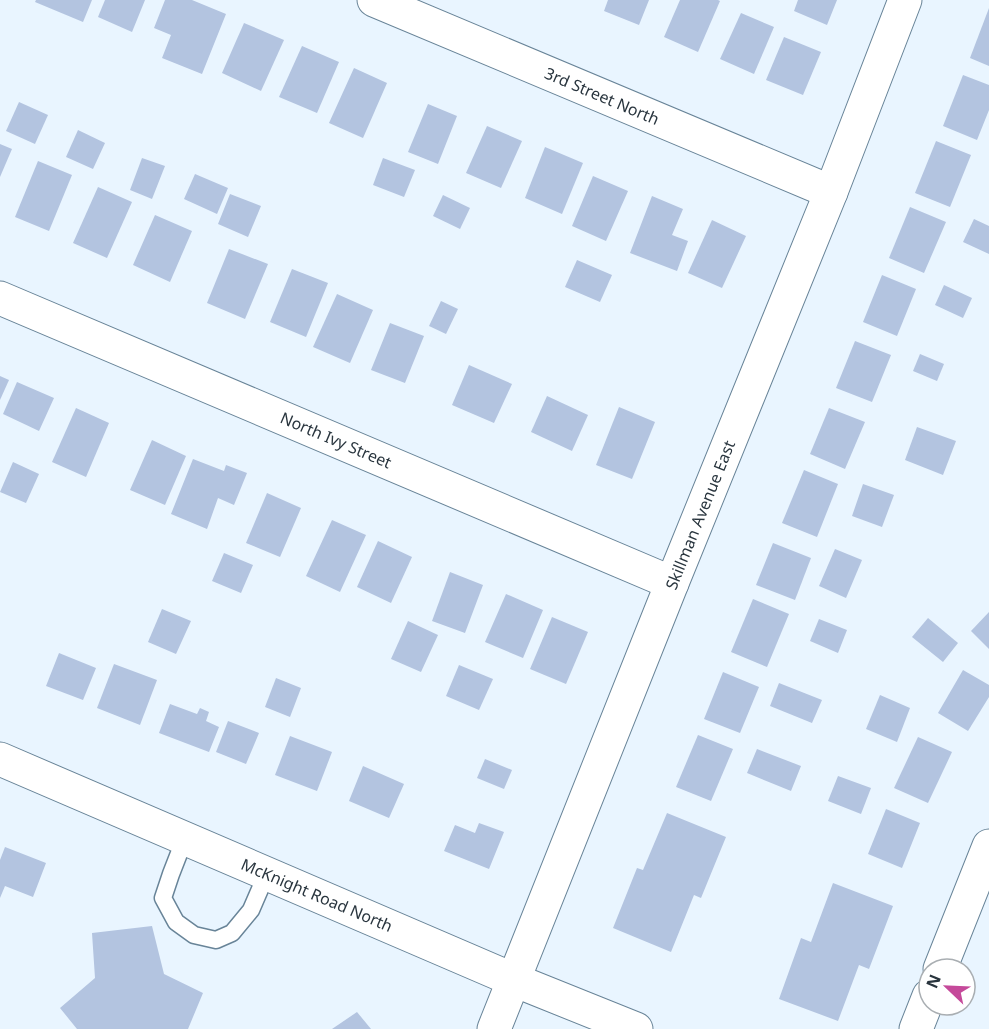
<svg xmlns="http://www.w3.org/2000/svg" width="989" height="1029" font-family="'Noto Sans',sans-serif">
<rect width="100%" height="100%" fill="#e9f5ff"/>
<g fill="#b3c4e0">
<path d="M36,0H92L83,22L35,2Z"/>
<path d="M105,0H145L132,32L98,17Z"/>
<path d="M165,0H192L226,14L202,74L162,58L171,35L154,28Z"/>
<path d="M608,0H649L639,25L604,11Z"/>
<path d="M680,0H718L720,1L698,52L664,37Z"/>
<path d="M798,0H837L827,25L794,11Z"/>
<path d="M989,8V66L970,58Z"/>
<path d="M741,13L774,27L754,74L720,59Z"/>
<path d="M244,23L284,40L261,91L222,73Z"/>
<path d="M784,37L821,52L803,95L766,80Z"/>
<path d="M302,46L339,62L317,113L279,97Z"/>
<path d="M354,68L387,83L363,138L329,123Z"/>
<path d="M963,75L989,85V110L977,140L943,126Z"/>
<path d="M19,102L48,115L35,144L6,131Z"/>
<path d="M428,104L457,116L438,164L408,152Z"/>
<path d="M487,126L522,141L501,188L466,173Z"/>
<path d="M78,130L105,143L93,169L66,157Z"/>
<path d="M936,141L971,155L950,207L915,193Z"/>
<path d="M0,144L12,149L0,177Z"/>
<path d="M545,147L583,163L562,214L525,198Z"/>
<path d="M142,158L165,166L152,199L130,190Z"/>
<path d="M383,158L415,170L404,197L373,185Z"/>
<path d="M38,161L72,175L49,231L15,217Z"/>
<path d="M195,174L228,188L217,214L184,199Z"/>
<path d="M593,176L628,191L606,241L572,226Z"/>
<path d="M98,187L132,202L107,258L73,243Z"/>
<path d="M230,194L261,206L248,237L218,224Z"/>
<path d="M443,195L470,208L460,229L433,216Z"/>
<path d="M652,196L683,209L672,235L688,241L677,271L630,253Z"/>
<path d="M910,207L946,222L924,273L889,258Z"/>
<path d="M155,215L192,231L170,282L133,265Z"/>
<path d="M974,219L989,226V254L963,242Z"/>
<path d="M712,220L746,236L722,288L688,273Z"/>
<path d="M229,249L268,264L245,319L207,303Z"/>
<path d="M577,260L612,275L600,302L565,287Z"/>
<path d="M292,269L328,283L306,337L270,322Z"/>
<path d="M882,275L916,289L897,336L863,322Z"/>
<path d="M944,285L972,298L963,318L935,305Z"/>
<path d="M337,294L373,310L350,363L313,347Z"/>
<path d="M441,301L458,309L446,334L429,326Z"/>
<path d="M390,323L424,336L405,383L371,370Z"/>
<path d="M855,341L891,355L872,402L836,388Z"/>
<path d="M920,354L944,364L937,381L913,371Z"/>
<path d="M469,365L512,384L494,423L452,405Z"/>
<path d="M0,376L9,380L0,400Z"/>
<path d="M17,382L54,398L39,431L3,414Z"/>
<path d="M547,396L588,415L572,451L531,432Z"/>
<path d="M619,407L655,422L632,479L596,465Z"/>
<path d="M76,408L109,423L86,477L52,462Z"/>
<path d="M829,408L865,422L845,469L810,454Z"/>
<path d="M917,427L956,441L943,475L905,460Z"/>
<path d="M152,440L186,456L165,505L130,490Z"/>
<path d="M193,459L224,471L226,465L247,473L234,505L218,498L207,529L171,514Z"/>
<path d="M13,462L39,474L26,503L0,492Z"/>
<path d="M804,470L838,484L817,537L782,523Z"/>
<path d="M863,484L894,495L882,527L852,516Z"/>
<path d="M267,493L301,508L280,557L246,543Z"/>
<path d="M332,520L366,535L340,592L306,576Z"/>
<path d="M378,541L412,557L391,603L357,587Z"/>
<path d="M773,543L811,558L795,600L756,585Z"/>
<path d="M835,549L862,560L846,598L819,586Z"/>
<path d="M224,553L253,565L241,593L212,581Z"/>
<path d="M450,572L483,585L465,633L432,621Z"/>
<path d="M506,594L543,610L523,658L485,642Z"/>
<path d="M753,599L789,614L767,667L731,652Z"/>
<path d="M162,609L191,621L176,654L148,642Z"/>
<path d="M989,612V649L971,631Z"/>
<path d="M552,617L588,632L566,684L530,669Z"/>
<path d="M928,618L958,643L943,662L912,637Z"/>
<path d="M819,619L847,630L838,653L810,641Z"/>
<path d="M408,621L438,635L421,672L391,659Z"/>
<path d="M59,653L96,668L83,700L46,686Z"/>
<path d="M114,664L157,680L140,725L97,708Z"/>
<path d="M459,665L493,679L479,710L446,696Z"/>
<path d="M963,670L989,685V697L968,731L938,713Z"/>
<path d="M723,672L759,687L740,733L704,719Z"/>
<path d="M276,678L301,688L290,717L265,707Z"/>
<path d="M779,683L822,700L812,723L770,706Z"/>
<path d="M880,695L910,708L897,742L866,729Z"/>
<path d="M170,704L197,714L200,708L209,712L206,721L219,727L209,752L159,733Z"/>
<path d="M228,721L259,733L246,764L216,752Z"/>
<path d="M698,735L733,749L711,801L676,787Z"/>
<path d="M290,736L332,752L317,791L275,775Z"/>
<path d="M918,737L952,752L928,803L894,788Z"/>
<path d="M757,749L801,766L791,791L747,773Z"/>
<path d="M485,759L512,770L504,789L477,778Z"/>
<path d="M363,766L404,784L389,818L349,801Z"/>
<path d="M838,776L871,788L861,814L828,801Z"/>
<path d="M886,809L920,823L902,868L868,854Z"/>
<path d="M667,813L726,837L701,898L694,895L671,952L613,928L637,868L643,870Z"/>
<path d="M479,823L504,832L489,869L444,851L455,825L475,833Z"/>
<path d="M5,847L46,863L33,897L5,886L0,898V860Z"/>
<path d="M833,883L893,906L869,969L859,965L838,1021L779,999L801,938L811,942Z"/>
<path d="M152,926L164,974L203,993L188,1029H77L60,1008L95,978L92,933Z"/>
<path d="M357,1012L371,1029H332Z"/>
</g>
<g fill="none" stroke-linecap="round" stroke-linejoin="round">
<g stroke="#688498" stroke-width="19">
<path id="service" d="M185,838L171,874L163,898L176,922L194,935L216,940L232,933L251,910L267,873"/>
</g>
<g stroke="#688498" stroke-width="35">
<g id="minor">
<path d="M374,0L831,192"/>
<path d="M0,298L672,583"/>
<path d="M940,969L989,846"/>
<path d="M494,1029L672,583L831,192L905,0"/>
<path d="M916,1029L929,996"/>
</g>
</g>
<g stroke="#688498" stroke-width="35">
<path id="tertiary" d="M0,759L514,980L636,1029"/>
</g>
<use href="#service" stroke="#fff" stroke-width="16"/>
<use href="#minor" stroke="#fff" stroke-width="33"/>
<use href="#tertiary" stroke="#fff" stroke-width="33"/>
</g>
<g text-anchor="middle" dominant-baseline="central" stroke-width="4.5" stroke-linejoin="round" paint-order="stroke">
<g font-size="16" fill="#29353e" stroke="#fff">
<text transform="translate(602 96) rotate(23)">3rd Street North</text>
<text transform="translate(336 440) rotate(23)">North Ivy Street</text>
<text transform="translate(700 515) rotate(-68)">Skillman Avenue East</text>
<text transform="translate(317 895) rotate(23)">McKnight Road North</text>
</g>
</g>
<g transform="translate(947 987) rotate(293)"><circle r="28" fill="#ffffff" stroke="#a9aeb2" stroke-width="1.5"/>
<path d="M0-4.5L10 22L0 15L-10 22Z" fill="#c5499a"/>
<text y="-9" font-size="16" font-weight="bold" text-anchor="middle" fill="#29353e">N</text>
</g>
</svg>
